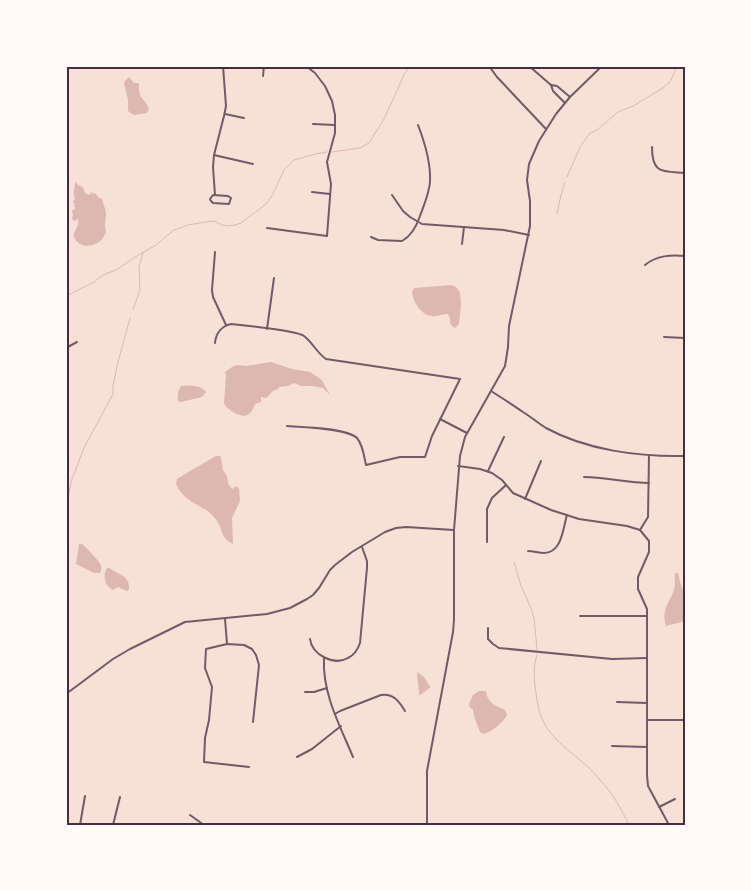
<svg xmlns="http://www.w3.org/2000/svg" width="751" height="891" font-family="Helvetica,sans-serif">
<rect width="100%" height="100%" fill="#f7e1d7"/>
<g fill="#dcb8b0">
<path d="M129,77L134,83H139C138,101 145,97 149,109L147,113L134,115L128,111V99L124,84L125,81Z"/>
<path d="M76,181L78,185L83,187L85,193L89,195L92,192L93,194L95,193L98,197L102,199C103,204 106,209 106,214C106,218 105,222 105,226C105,230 107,230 105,234C100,247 80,251 74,237C72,232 80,227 78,219L75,221L72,219V218L73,216L72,211L76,208L74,207L75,205L73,202L75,198C72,194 75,185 76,181Z"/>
<path d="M451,285L456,287L460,293L461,304L459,324L455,328L453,327L450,323V318L448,314C443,314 437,317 432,316C421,315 413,302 412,292L414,288Z"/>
<path d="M271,362L292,369L310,372L322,380L330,395L323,388L312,386H301L294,383L288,386L279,387L278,389L273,391L266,398L261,397V402L255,404C251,416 245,419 233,412C229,409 226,408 224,403L226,375L225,372L232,367L237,365L246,366Z"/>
<path d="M181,386C190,386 200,384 206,392L202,397L181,402L178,401C177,396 178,390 181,386Z"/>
<path d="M216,456H220L221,458L223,470L227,476L228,483L231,488L233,489L235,486L239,488L240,501L232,518L233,544C218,536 224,529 215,518C203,504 185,504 176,484L177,479L185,474Z"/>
<path d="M79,544H82C85,546 99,561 101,565C102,569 101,570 100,573H94L76,564Z"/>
<path d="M107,568H109C119,574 131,577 129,590L127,591L118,587L113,590C105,586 102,576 107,568Z"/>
<path d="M675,573H678L680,582L685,595V621L666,626C661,609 669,604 674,590C676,584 674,579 675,573Z"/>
<path d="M417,672C420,674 424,676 426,680C428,683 428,685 431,687L420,695L419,694C419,687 417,679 417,672Z"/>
<path d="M479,691H486C487,703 496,706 505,710L507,715C503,723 492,731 484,734L480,732C477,723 474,719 473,709L470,708L469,704L473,695Z"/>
</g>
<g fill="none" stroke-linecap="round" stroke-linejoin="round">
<g stroke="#dcb8b0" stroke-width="1">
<path d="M332,152L360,148L369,143L384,119L404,75L409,66"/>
<path d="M567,177L580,147L590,133L597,130L618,112L633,106L663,88L670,82L677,66"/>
<path d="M557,214L561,195L565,182"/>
<path d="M66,296L94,282L103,275L116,270L140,254L156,245L174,230L188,225L205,222L214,221L222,225L228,226L235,225L241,223L266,204L273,194L284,170L294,160L315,154L327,152"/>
<path d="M133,310L140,290L139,267L143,253"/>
<path d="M66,508L72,479L84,448L113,394V386L117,366L130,318"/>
<path d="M514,562L521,586L531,608L534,618L537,649"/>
<path d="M537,655C533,666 534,681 536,693C537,702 539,711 542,719C551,739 571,752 587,766C591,770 596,775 600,780C613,793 621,809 629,825"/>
</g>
<g stroke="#755966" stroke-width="2">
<path d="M529,66L551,85"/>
<path d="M263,76L264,66"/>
<path d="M565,103L553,91L551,85L557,86L570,97"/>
<path d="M225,114L244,118"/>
<path d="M313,124L335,125"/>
<path d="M652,147C652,174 662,171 685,173"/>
<path d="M214,155L253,164"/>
<path d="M312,192L330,194"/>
<path d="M213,195L228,196L231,198L229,204L213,203L211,201L210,199Z"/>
<path d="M215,195L213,167L214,155L224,116L226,106L223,66"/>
<path d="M392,195L403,211L410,217L422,224L504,230L529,235"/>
<path d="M267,228L327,236L331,184L327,162L335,133V115L332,101L325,86L315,73L306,66"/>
<path d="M371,237L378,240L402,241C411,236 417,225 420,216C424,205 429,194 430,182C431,163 425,143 418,125"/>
<path d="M462,244L464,227"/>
<path d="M215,252L212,290L213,297L226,325"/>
<path d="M645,265C657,255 671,255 685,256"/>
<path d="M267,329L274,278"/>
<path d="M664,337L685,338"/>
<path d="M215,343C216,333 222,326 231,324C243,325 298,331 304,336C313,343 317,353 326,359L460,379L432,436L425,457H400L366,465C364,456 363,445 357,438C347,428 302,427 287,426"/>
<path d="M66,348L77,342"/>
<path d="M491,391C502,398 513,405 523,412C531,417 538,423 546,428C586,450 639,457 685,456"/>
<path d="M440,419L467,433"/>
<path d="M458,466L480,469L492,473L502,480L513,493L551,510L579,519L627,526L640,530L649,541V552L638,577V589L647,609V775L648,786L669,825"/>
<path d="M488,471L504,437"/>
<path d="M584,477C606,477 627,483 649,483"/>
<path d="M525,499L541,461"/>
<path d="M640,530L648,517L649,455"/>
<path d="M487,542V509L492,498L506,485"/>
<path d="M528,551C533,551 539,553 544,553C562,553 563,528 567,515"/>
<path d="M580,616H647"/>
<path d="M225,619L227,644"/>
<path d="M488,628V639L493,644L499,648L612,659L647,658"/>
<path d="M310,639C312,655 334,666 348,658C354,655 358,649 360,643L367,568V561L362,547"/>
<path d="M324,658C322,693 340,726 353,757"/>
<path d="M305,692H314L327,688"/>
<path d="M617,702L647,703"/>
<path d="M335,714L340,711L381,695C393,693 399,701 405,711"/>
<path d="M647,720H685"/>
<path d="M612,746L647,747"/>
<path d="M297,757L312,749L341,726"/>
<path d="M249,767L204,762L205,738L209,720L212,687L205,668L206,649L227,644L244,645L252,649L256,655L259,665L253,722"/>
<path d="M659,807L675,799"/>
<path d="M190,815L204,825"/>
<path d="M80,825L85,796"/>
<path d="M113,825L120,797"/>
</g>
<g stroke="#755966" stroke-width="2">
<path d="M489,66L497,77L546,129"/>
<path d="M66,694L113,659L130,649L185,622L267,614L290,608L307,599L313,595L319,588L330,570L335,565L352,552L385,532L396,528L406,527L454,530"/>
<path d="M427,825V771L453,632L454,620V530L460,456L465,437L505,366L508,347L509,326L530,226V201L527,180L529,164L539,141L556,114L570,97L602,66"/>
</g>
</g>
<rect width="751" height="891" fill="none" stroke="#fffaf5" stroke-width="135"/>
<rect x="68" y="68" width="616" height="756" fill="none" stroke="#4a2c40" stroke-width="2"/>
</svg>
